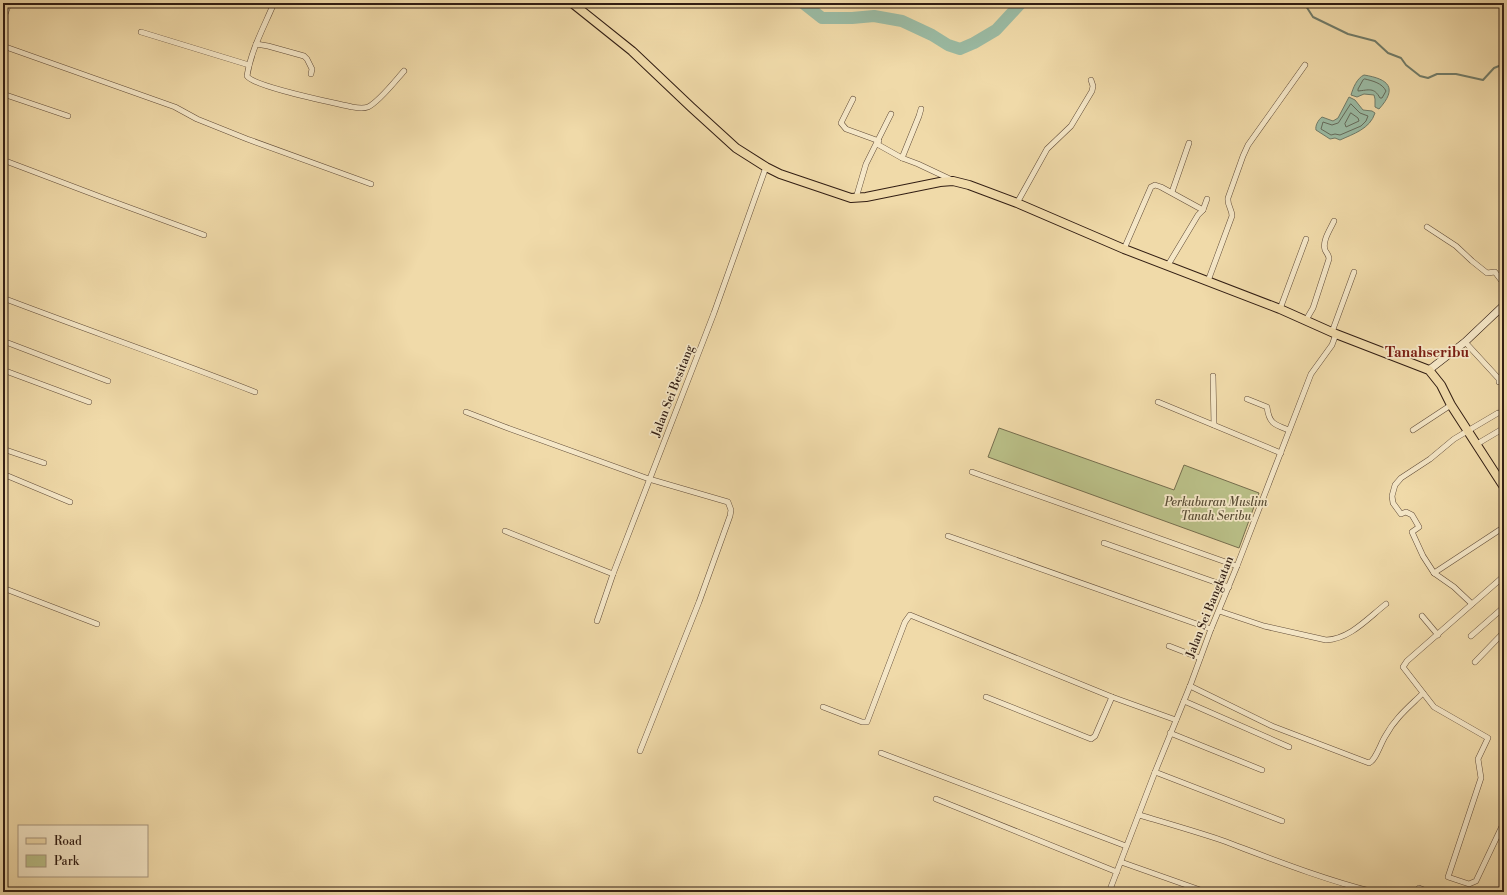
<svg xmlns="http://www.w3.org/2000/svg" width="1507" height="895" font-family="'Libre Bodoni',serif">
<rect width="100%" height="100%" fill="#f0daa9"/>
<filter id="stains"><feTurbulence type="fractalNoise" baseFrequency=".005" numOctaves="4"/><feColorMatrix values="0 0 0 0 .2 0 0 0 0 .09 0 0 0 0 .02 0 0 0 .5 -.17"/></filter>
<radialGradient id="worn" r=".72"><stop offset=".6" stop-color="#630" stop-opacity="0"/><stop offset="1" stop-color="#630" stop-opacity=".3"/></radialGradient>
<path fill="#bac088" stroke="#766e4e" d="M999,428L1174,490L1184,465L1259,493L1239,548L988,457Z"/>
<g fill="#9bbba4" stroke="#717c6a">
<path d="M1364,75C1389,79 1398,88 1379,109L1375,107V99L1374,95L1364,94L1357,97L1351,95C1353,88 1357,78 1364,75Z"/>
<path d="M1349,97L1355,100L1363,110L1372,111L1375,113C1370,129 1353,134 1340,140L1335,138L1330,139L1316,130C1315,126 1318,120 1322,117L1333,121L1338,118Z"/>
</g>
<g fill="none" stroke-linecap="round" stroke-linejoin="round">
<g stroke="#666c5c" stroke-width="1">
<path d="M1365,79C1373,81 1382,83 1386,91L1382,98H1380C1374,87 1369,90 1358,91V89L1363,80Z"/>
<path d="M1351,104L1360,113L1368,116L1366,121L1361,126L1340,135L1335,134L1331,135L1321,129L1323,122L1332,125L1338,123Z"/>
<path d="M1351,113L1358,118L1359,121L1346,127L1345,124Z"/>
</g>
<path stroke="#717c6a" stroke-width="2" d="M1304,3L1313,17L1348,34L1375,41L1388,53L1401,58L1406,65L1420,76L1428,78L1437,74H1456L1483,80L1494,68L1504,64"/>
<path stroke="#9bbba4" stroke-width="12" d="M803,3L822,18H852L874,16L902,21L932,35L948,45L960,49L974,43L996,30L1021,3"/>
<g stroke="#614c38" stroke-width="6">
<g id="street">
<path d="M274,3C264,27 251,50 247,76C254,87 336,103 352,107C358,108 363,109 368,107C379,102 396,80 404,71"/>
<path d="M3,20L9,3"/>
<path d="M141,32L249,65"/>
<path d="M256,44L268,46L304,56L307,59L312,69L311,74"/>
<path d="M3,46L175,107L197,119L247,139L371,184"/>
<path d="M3,94L68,116"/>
<path d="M853,99L841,123L846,129L879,141"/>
<path d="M921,109L919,116L902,158L918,164L952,180"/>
<path d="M877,144L902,158"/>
<path d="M3,160L106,199L204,235"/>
<path d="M1172,192L1189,143"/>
<path d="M856,198L866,164L891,114"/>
<path d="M1017,203L1047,149L1071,126L1092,91L1093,86L1091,80"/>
<path d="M1427,227L1456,246L1472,261L1487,273L1495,272L1504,284"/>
<path d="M1124,249L1151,187L1155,185L1161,187L1203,210"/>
<path d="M1168,265L1198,215L1203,210L1207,199"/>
<path d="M1208,281L1232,216C1232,209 1227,205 1228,198L1243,156L1248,145L1305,65"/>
<path d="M3,298C87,330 171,359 255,392"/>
<path d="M1280,309L1306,239"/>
<path d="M1306,320L1313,308L1329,259C1329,255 1327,254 1325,250C1322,241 1330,230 1334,221"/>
<path d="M1332,332L1354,272"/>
<path d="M3,341L108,381"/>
<path d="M1465,342L1499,379V382L1504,378"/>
<path d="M3,370L89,402"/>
<path d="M1213,376L1214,425"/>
<path d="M1247,399L1267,407C1269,424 1275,425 1289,430"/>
<path d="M1158,402L1281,453"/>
<path d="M466,412L505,427L649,479L728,502L731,510L730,516L699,602L640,751"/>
<path d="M1413,430L1451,405"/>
<path d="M1477,444L1504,428"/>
<path d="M3,449L44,463"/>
<path d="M972,472L1237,566"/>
<path d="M3,474L70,502"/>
<path d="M505,531L613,574"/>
<path d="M948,536L1211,629"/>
<path d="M1104,543L1229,587"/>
<path d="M1434,573L1504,527"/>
<path d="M1504,576L1407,661L1403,667L1434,707L1488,738L1478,759L1481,778L1448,877L1469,884L1476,881L1504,822"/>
<path d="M3,588L97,624"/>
<path d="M1472,604L1454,587L1434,573L1423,556L1412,532L1419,527L1412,515L1406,512L1401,514L1393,503L1392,496L1395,485L1401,478L1430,459L1454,439L1498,413"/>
<path d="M1219,611L1264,626L1326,640C1350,639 1368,618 1386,604"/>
<path d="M1422,616L1438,635"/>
<path d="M597,621L613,574L714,313L766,167"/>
<path d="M1471,636L1504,607"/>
<path d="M1169,646L1200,658"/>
<path d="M1475,662L1504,632"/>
<path d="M1190,686L1272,726L1369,763C1376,760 1381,742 1386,735C1395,718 1410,706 1423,693"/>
<path d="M986,697L1091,739L1095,736L1112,697"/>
<path d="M1184,701L1289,747"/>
<path d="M823,707L862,722H867L905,622L910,615L1112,697L1176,720"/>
<path d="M1170,733L1262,770"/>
<path d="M881,753L1126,846"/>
<path d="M1155,772L1282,821"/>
<path d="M936,799L1117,872"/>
<path d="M1139,815C1166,823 1194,831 1221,840C1272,859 1322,879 1374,892"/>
<path d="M1121,862L1206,892"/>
<path d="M1109,892L1155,772L1190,686L1211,629L1237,566L1311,374L1332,345L1336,334"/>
<path d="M1417,892L1419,888L1429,892"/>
</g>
</g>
<g stroke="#311d13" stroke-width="8">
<path id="secondary" d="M1429,370L1465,342L1504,305"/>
</g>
<g stroke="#311d13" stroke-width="10">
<path id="primary" d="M572,3L632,51L691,107L736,148L766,167L780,174L851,198L866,197L940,182L953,181L969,185L1017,203L1124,249L1280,309L1336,334L1429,370L1441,385L1451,405L1504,487"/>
</g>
<use href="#street" stroke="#f5e7c7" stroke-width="5"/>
<use href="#secondary" stroke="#f5e7c7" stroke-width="7"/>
<use href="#primary" stroke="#f0daa9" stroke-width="8"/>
</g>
<g text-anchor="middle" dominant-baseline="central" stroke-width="3.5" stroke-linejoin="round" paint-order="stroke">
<g font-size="12" fill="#311d13" stroke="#f5e7c7">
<text transform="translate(673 391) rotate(-69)">Jalan Sei Besitang</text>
<text transform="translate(1210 607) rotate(-68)">Jalan Sei Bangkatan</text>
</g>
<g font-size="12" font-style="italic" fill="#5a4e36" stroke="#f5e7c7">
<text x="1216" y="502">Perkuburan Muslim<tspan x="1216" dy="14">Tanah Seribu</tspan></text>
</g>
<g font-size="14" font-weight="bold" fill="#7a1f14" stroke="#f5e7c7">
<text x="1427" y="353">Tanahseribu</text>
</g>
</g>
<rect width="1507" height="895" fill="none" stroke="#f0daa9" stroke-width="16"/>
<rect x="4" y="4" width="1499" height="887" fill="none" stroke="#311d13" stroke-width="2"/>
<rect x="8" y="8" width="1491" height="879" fill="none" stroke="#311d13"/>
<rect x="18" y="825" width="130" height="52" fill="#f5e7c7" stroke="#a7967f"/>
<rect x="26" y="838" width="20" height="6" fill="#f0daa9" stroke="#a7967f"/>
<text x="54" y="845" font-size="12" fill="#311d13">Road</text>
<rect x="26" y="855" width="20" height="12" fill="#bac088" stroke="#a7967f"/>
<text x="54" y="865" font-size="12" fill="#311d13">Park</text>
<rect width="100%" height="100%" filter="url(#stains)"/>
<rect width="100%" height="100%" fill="url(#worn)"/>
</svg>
